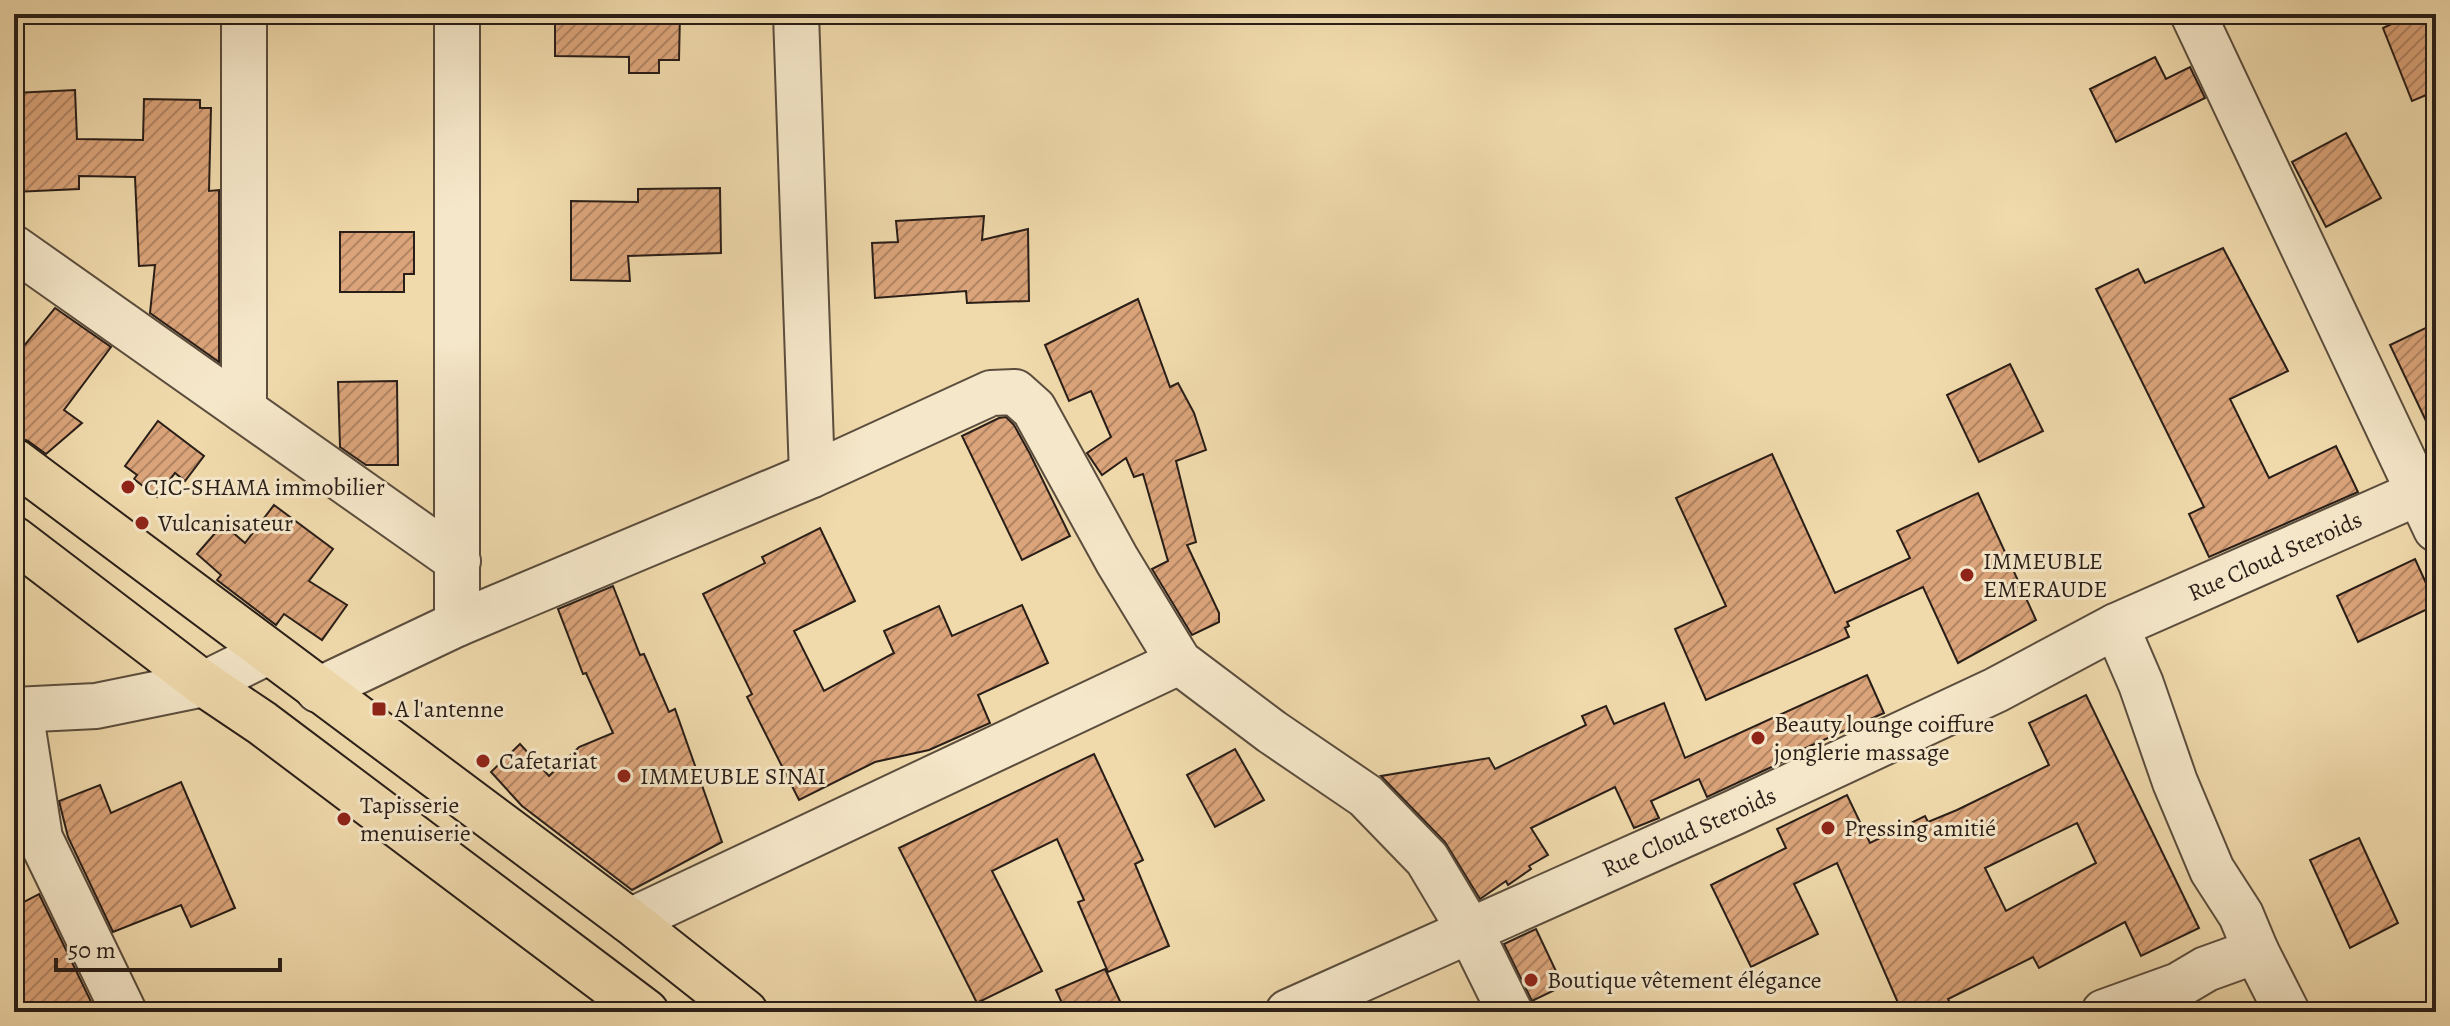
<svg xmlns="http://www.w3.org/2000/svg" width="2450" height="1026" font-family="Alegreya,serif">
<defs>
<pattern id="building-hatch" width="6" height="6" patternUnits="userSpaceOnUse" patternTransform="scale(2)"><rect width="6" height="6" fill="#dba47a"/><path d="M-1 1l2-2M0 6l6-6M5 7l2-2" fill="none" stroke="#b28563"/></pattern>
</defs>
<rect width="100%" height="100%" fill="#f0daac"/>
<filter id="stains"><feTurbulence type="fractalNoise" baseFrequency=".0025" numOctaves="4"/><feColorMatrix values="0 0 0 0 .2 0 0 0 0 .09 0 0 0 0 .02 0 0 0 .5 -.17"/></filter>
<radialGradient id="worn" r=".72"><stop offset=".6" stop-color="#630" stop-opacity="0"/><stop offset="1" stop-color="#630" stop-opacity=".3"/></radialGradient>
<g fill="url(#building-hatch)" stroke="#291e18" stroke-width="2" fill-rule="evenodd">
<path d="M555,14H680L679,60H659V73H629V57L555,56Z"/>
<path d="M2395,14H2436V91L2412,101L2383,28L2398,21Z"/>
<path d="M2155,57L2166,79L2190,67L2205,98L2116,142L2090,89Z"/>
<path d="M75,90L77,139L143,140L144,99L200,100V108H211L209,191L219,190V362L150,313L155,265L139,266L135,177L79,176V189L14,192V93Z"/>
<path d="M2346,133L2381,198L2326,227L2292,162Z"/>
<path d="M720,188L721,253L628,256L630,281L571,280V201L638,202V189Z"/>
<path d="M984,216L982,240L1028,229L1029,301L967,303L966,291L875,298L872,243L898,242L896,221Z"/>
<path d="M340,232H414V274H404V292H340Z"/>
<path d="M2223,248L2288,371L2230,399L2269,478L2336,446L2358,492L2209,557L2189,514L2204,507L2096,289L2138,269L2145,283Z"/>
<path d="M1138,299L1170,387L1178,383L1194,413L1206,450L1176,461L1196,542L1187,545L1219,613V622L1192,635L1152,569L1168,561L1143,474L1134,477L1126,458L1102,475L1087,453L1111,437L1091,391L1069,401L1045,345Z"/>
<path d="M55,308L111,347L64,410L82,423L46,454L28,441L14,436V358Z"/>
<path d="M2436,323V442L2390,345Z"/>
<path d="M2010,364L2043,431L1979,462L1947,395Z"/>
<path d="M397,381L398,465H366L340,447L338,382Z"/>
<path d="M1006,417L1014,425L1030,454L1070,536L1022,560L962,436L999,418Z"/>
<path d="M158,421L204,456L185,481L175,473L157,497L134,479L137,475L125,466Z"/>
<path d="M1772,454L1835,593L1910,558L1897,531L1978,493L2036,620L1958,663L1923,587L1847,622L1849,626L1845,628L1849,637L1706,700L1675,629L1726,606L1676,498Z"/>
<path d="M274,505L333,549L309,581L347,605L322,640L284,614L276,625L217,580L221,575L197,554L223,524L245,543Z"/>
<path d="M820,528L855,601L794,631L824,691L894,653L884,631L939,606L952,636L1022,605L1048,663L978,695L990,723L929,750L875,762L799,800L747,697L752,694L703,594L765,563L762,557Z"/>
<path d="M2415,559L2436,605L2358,642L2337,596Z"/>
<path d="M613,586L640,655L644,654L669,712L675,709L722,842L632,890L522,806L491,772L520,744L549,776L579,747L613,733L586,673L583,674L558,609Z"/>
<path d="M1867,675L1884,713L1792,754L1793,757L1707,797L1699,779L1651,801L1659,818L1634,828L1615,787L1531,828L1548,855L1529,866L1531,869L1508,885L1506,881L1480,899L1445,842L1381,776L1489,758L1495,769L1586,725L1582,716L1606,706L1614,724L1664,703L1685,758Z"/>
<path d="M2086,695L2199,928L2141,956L2125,922L2039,968L2033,957L1948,999L1954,1012H1902L1837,863L1794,884L1818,934L1751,967L1711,885L1786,848L1777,829L1847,795L1870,843L1925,816L1928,822L1957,810L2049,765L2029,723ZM2077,823L2096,863L2006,911L1985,868Z"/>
<path d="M1235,749L1264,800L1215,827L1187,775Z"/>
<path d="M1094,754L1143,860L1135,864L1169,946L1108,972L1078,902L1084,900L1057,839L992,871L1042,971L977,1003L899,848Z"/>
<path d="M181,782L235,908L191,927L181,905L113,932L68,837L59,801L100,785L111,813Z"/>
<path d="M2359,838L2398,923L2350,948L2310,860Z"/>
<path d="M39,894L96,1012H14V907Z"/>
<path d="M1536,929L1563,986L1532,1001L1504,944Z"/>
<path d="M1105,969L1125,1012H1066L1056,990Z"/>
</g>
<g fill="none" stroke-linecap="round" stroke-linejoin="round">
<g stroke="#5b4d3d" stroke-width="48">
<g id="minor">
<path d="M244,14V410"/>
<path d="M796,14L812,475"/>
<path d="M2193,14L2436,529"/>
<path d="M14,248L458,561"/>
<path d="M457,624V14"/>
<path d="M318,690L457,624L812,475L991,393L1015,392L1034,409L1117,560L1179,662L1272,732L1366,796L1427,859L1470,931L1510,1012"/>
<path d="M14,710L96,706L204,684L268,652"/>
<path d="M20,710L40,838L124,1012"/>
<path d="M630,921L1179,662"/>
<path d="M2256,951L2287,1012"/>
<path d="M1288,1012L1733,813L1996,690L2116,626L2436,485"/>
<path d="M2104,1012L2179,985L2206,969L2256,951L2241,915L2212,870L2175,782L2141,684L2116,626"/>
</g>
</g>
<g stroke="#291e18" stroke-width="48">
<g id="major">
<path d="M14,461L630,921L745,1012"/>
<path d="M14,539L204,684L262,723L646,1012"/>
</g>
</g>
<use href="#minor" stroke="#f5e7c9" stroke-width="44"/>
<use href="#major" stroke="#f0daac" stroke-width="44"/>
</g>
<g fill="#8f2418" stroke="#f5e7c9" stroke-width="3">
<circle cx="128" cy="487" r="8"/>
<circle cx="142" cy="523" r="8"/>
<circle cx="1967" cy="575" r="8"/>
<rect x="371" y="701" width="16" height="16" rx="4"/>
<circle cx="1758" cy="738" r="8"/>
<circle cx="483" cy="761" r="8"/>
<circle cx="624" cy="776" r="8"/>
<circle cx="344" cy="819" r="8"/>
<circle cx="1828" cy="828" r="8"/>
<circle cx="1531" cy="980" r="8"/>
</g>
<g text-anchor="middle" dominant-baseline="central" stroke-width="6" stroke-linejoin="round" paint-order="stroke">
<g font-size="24" fill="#291e18" stroke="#f5e7c9" text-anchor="start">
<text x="144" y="487">CIC-SHAMA immobilier</text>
<text x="158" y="523">Vulcanisateur</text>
<text x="1983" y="561">IMMEUBLE<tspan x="1983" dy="28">EMERAUDE</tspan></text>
<text x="395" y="709">A l'antenne</text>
<text x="1774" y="724">Beauty lounge coiffure<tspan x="1774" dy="28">jonglerie massage</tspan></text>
<text x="499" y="761">Cafetariat</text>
<text x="640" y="776">IMMEUBLE SINAI</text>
<text x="360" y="805">Tapisserie<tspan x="360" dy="28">menuiserie</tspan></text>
<text x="1844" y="828">Pressing amitié</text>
<text x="1547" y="980">Boutique vêtement élégance</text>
</g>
<g font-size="24" fill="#291e18" stroke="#f5e7c9">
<text transform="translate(2275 556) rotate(-24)">Rue Cloud Steroids</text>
<text transform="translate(1689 832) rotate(-24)">Rue Cloud Steroids</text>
</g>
</g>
<rect width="2450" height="1026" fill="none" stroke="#f0daac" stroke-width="48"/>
<rect x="16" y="16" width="2418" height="994" fill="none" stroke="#291e18" stroke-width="4"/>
<rect x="24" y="24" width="2402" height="978" fill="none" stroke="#291e18" stroke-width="2"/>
<path d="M56 958v12h224v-12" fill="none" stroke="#291e18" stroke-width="4"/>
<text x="68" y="958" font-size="24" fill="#291e18" stroke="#f5e7c9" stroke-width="6" paint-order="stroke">50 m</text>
<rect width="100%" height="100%" filter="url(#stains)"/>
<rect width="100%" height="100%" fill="url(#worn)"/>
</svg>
